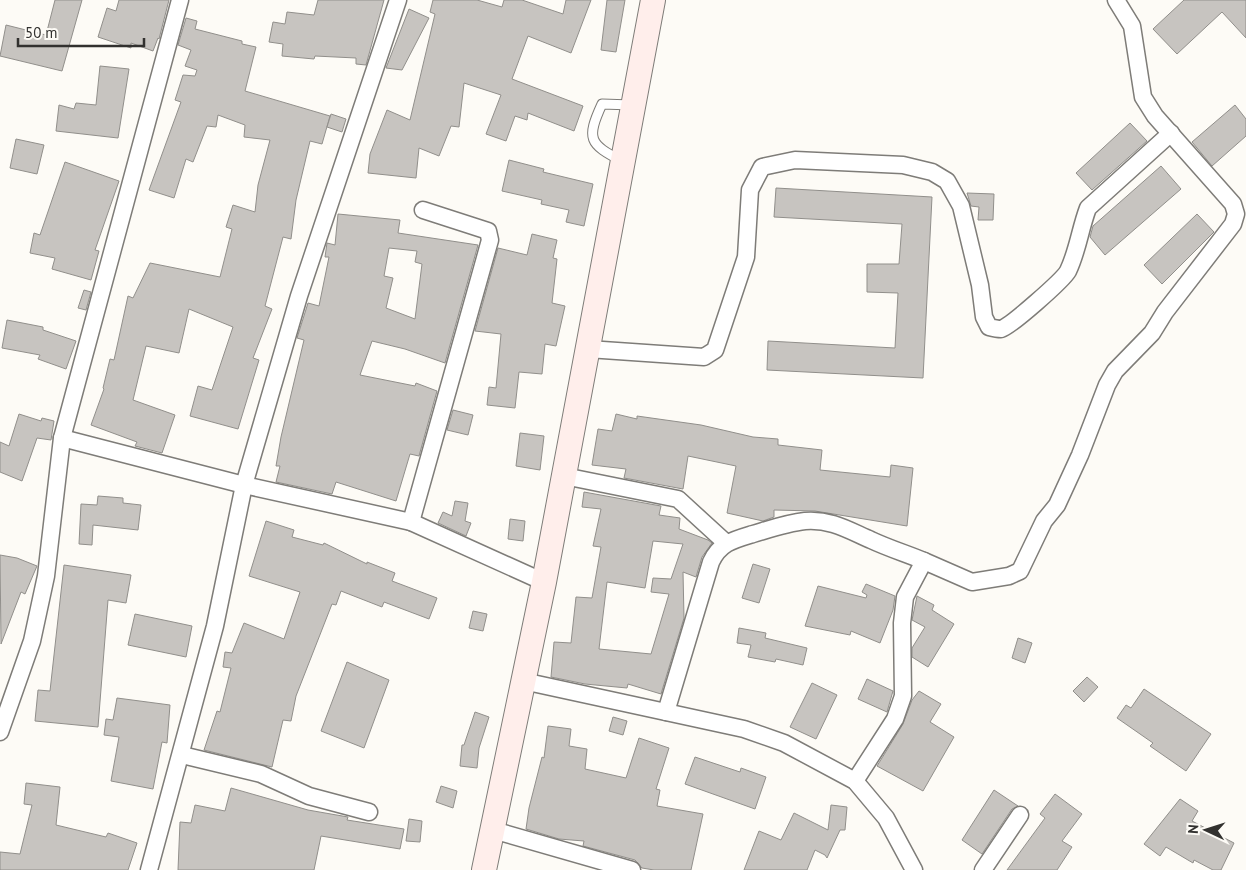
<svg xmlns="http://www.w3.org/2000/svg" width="1246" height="870" font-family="'PT Sans',sans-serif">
<rect width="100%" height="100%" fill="#fdfbf6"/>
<g fill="#c7c4c0" stroke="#918f8b" fill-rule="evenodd">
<path d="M55,0H82L62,71L0,56L6,25L46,35Z"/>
<path d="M119,0H169L159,39L158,38L153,51L131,43V48L98,37L107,8L116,11Z"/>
<path d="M318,0H384L366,65L356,64V58L315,56L314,59L282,56L283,44L269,42L273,22L285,24L287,12L314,15Z"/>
<path d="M433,0H477L502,7L504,0H522L563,14L566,0H591L571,53L528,36L512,79L583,106L574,131L528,113L527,120L515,116L506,141L486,134L501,95L464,83L459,127L451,126L439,156L419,148L416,178L368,173L370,154L387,110L410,120L435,14L430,12Z"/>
<path d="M607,0H625L616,52L601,50Z"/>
<path d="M1184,0H1246V38L1222,12L1177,54L1153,29Z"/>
<path d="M409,9L429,18L402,70L386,68Z"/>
<path d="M186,18L197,21L195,29L242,41V44L256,47L245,91L330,116L322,144L310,141L296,200L291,239L283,237L265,306L272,309L253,358L259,360L238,429L190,416L198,386L212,390L233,327L189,309L179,353L146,346L133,400L175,415L162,453L135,446L137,442L91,425L104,389L103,388L110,359L114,360L128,296L133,298L150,263L220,277L232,229L226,227L233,205L255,212L258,185L270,140L244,137L245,125L218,115L216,127L207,126L193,162L186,159L174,198L149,190L181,102L175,100L183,75L195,76L197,70L185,66L191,50L178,45Z"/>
<path d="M100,66L129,69L118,138L56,131L59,105L74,109L76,103L96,105Z"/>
<path d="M1235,105L1246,119V136L1212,166L1192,142Z"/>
<path d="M331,114L346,119L342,132L327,127Z"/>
<path d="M1130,123L1147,141L1092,190L1076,173Z"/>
<path d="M16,139L44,145L37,174L10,168Z"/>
<path d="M509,160L544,169L543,172L593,184L584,226L566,222L569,210L541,204L542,200L502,191Z"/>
<path d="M65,162L119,181L95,250L99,251L91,280L52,269L55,258L30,253L34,233L40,235Z"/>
<path d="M1161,166L1181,189L1105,255L1090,237L1093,226Z"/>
<path d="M776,188L932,197L923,378L767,370L768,341L895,348L898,293L867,292V264H899L902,224L774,217Z"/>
<path d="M967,193L994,194L993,220H978L979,207L971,206Z"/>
<path d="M338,214L400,220L398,233L478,245L445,363L405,349L372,341L360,375L415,386L416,383L437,391L419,456L410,454L396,501L336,482L332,494L276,482L280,466H276L281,437L304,340L297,338L308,303L319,306L329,257H325L327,243L335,245ZM389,248L417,251L415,262L422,264L415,319L386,308L393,278L384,276Z"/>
<path d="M1197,214L1214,232L1162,284L1144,265Z"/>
<path d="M532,234L557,240L553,258L557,259L552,303L565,306L556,346L545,344L542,374L519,372L515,408L487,405L489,387L496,388L501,334L475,331L498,248L527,255Z"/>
<path d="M84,290L91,292L86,310L78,308Z"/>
<path d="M7,320L43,327V330L76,341L66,369L38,359L40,355L2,348Z"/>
<path d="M453,410L473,415L468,435L447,430Z"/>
<path d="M19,414L41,421L42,418L54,421L51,440L37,438L22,481L0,472V442L9,446Z"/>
<path d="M616,414L637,419V416L701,425L753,437L778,439V445L822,450L820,470L890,477L891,465L913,468L907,526L815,511L774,510V517L763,521L727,513L736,466L688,456L683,489L624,478L626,469L592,465L598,429L612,431Z"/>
<path d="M520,433L544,436L540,470L516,466Z"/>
<path d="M584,492L661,506L659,515L680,518L679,529L708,540L712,543L702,557L696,577L683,572L684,618L661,694L628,684L627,688L585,684L551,677L554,642L571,643L576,597L592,598L601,547L593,546L601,509L582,507ZM653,541L683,544L671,579L653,578L651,592L669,594L651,654L599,649L607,582L645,588Z"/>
<path d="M98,496L123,498V503L141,505L138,530L93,525L92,545L79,544L81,504L97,505Z"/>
<path d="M455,501L468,503L465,521L471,523L466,536L438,523L443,512L452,516Z"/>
<path d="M510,519L525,521L523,541L508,539Z"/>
<path d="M266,521L294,530L292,537L323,545L324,543L367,564V562L395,573L392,581L437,598L429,619L384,602L382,607L341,591L336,605L332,604L296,696L291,721L283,720L272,767L204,750L217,711L220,712L231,668L223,667L225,652L232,653L244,623L284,639L300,592L249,576Z"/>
<path d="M0,555L17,558L37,566L25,594L21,592L1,644Z"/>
<path d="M753,564L770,569L759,603L742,598Z"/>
<path d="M64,565L131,575L126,603L108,600L98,727L35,721L38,690L50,691Z"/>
<path d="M866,584L895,596L893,610L880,643L851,631L850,635L805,626L818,586L866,598L867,595L862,592Z"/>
<path d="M917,596L934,605L932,610L954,624L928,667L912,657V648L925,627L912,620Z"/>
<path d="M473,611L487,614L483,631L469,628Z"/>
<path d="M135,614L192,626L186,657L128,645Z"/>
<path d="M739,628L766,633L765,638L807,648L803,665L776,659L775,662L748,657L751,645L737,643Z"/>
<path d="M1018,638L1032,643L1025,663L1012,658Z"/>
<path d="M347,662L389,680L364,748L321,731Z"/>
<path d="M1087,677L1098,687L1084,702L1073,691Z"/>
<path d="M867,679L893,691L887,712L858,699Z"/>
<path d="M812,683L837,695L816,739L790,727Z"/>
<path d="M1144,689L1211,734L1186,771L1150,746L1153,743L1117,718L1126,705L1131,708Z"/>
<path d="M919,691L941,704L930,722L954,737L923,791L877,766L903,724L912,700Z"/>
<path d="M117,698L170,705L167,743L162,742L153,789L111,781L119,737L104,735L106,719L113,720Z"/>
<path d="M475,712L489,717L479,748L477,768L460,766L462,745H464Z"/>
<path d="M613,717L627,721L623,735L609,731Z"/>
<path d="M548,726L571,729L569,746L587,749L585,769L626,778L639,738L669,748L656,789L660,790L657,806L703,814L691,870H654L642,868L635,860L583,846L584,841L559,839L526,829L529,808L542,757L544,758Z"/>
<path d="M695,757L740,772L741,768L766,777L755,809L685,784Z"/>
<path d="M26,783L60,787L56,825L106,837L108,833L137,843L128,870H0V852L20,854L32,805L24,804Z"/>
<path d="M441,786L457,791L453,808L436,802Z"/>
<path d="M231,788L308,810L348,817L347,820L404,829L400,849L321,836L314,870H178L180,822L191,823L195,805L225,811Z"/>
<path d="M994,790L1018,806L1012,809L982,854L962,840Z"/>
<path d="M1055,794L1082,814L1062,841L1072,847L1057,870H1007L1045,818L1040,814Z"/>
<path d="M1180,799L1198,811L1192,821L1234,843L1221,870H1213L1194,860L1193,863L1166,847L1160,856L1144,844Z"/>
<path d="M831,805L847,807L845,830H840L827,858L825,855L815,850L807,870H744L759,831L781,840L794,813L828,830Z"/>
<path d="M409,819L422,821L420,842L406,841Z"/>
</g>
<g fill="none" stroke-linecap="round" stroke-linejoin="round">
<g stroke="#7e7c78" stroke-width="11">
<path id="lane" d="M622,161C589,144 586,139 602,104L632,105"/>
</g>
<g stroke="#7e7c78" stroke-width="19">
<g id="street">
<path d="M588,349L704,357L715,350L746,257L750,190L762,167L795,160L903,165L932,172L947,181L961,206L980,285L984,317L989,327C993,328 997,329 1001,329C1011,326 1063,280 1068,271C1078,250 1080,229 1088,208L1171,133"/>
<path d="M62,438L244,485L411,522L544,582"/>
<path d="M564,476L678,499L725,542"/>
<path d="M411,522L490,240L488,231L423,210"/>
<path d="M523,681L744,729L784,743L855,781L886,818L914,870"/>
<path d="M666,712L711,562C720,543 733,540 753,534C770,529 787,523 805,521C831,519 848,530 871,540C888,548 907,554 924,561"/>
<path d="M0,732L32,641L46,576L62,438L180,0"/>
<path d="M182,755L261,774L309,796L369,812"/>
<path d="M855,781L895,719L903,696L902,623L905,597L924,561L972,582L1009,576L1020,571L1044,521L1057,505L1080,455L1107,385L1115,371L1152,333L1165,312L1233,224L1236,214L1233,204L1155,116L1143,97L1132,26L1116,0"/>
<path d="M493,830L632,870"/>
<path d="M149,870L215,626L244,485L299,296L398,0"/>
<path d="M983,870L1020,815"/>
</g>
</g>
<g stroke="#7e7c78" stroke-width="26">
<path id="secondary" d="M484,870L544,582L653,0"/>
</g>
<use href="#lane" stroke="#fff" stroke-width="9"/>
<use href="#street" stroke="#fff" stroke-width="16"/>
<use href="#secondary" stroke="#ffeeeb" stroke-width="24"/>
</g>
<g transform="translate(1206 830) rotate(274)" stroke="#fdfbf6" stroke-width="4" paint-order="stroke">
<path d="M0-4L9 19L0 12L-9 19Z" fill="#32312f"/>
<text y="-8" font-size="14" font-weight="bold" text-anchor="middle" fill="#32312f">N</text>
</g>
<path d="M18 38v8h126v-8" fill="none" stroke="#32312f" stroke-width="2.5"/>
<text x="25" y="38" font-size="15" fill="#32312f" stroke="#fdfbf6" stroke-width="4" paint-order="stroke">50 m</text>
</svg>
